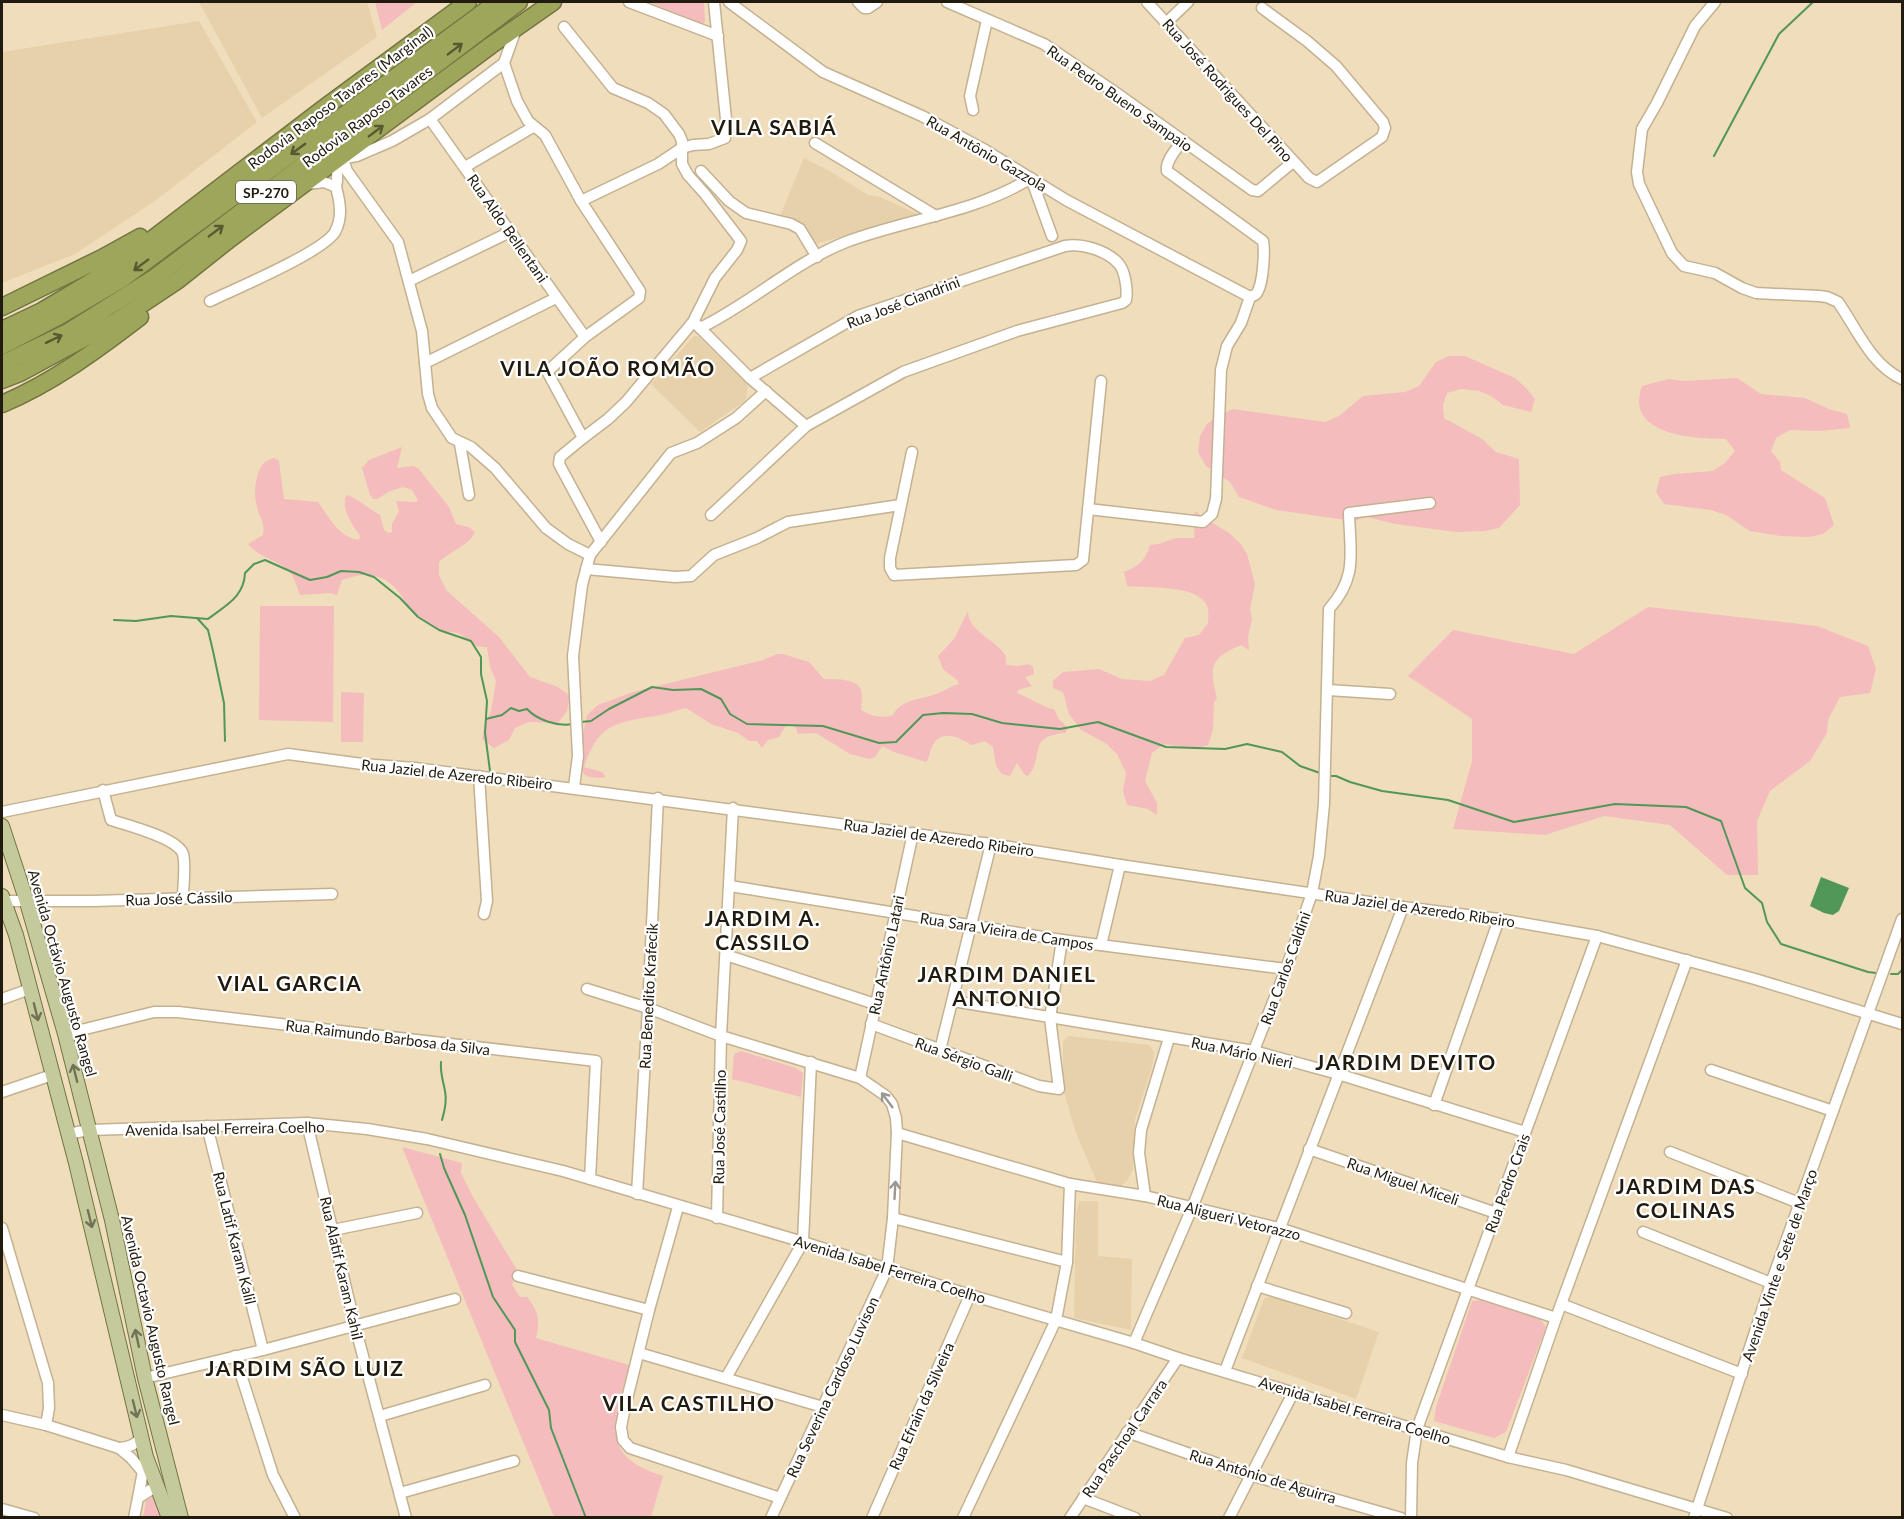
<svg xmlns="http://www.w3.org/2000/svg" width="1904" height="1519" font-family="Lato,sans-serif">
<rect width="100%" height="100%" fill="#f0ddbc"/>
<g fill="#e7d1aa">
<path d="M199,2H367L377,37L262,118Z"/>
<path d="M199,21L257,122L155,201L75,254L2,283V52Z"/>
<path d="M804,158L833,173L868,195L880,197L920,215L815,244L778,221Z"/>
<path d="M694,336H698L748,385L746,400L700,432L651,384Z"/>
<path d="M1069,1036L1149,1045L1154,1052L1152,1067L1135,1120L1133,1169L1127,1181L1119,1187L1098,1184L1076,1133L1063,1089V1041Z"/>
<path d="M1079,1201H1098V1256L1132,1259L1131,1330L1074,1318L1076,1215Z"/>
<path d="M1270,1296L1379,1332L1356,1399L1242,1358L1264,1299Z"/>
</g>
<g fill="#f5bcbe">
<path d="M375,2H417L382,30Z"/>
<path d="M649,2H704L705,22L702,24Z"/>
<path d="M1449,356H1465L1515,378L1526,388L1535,399L1531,412L1503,405L1491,396L1479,391L1461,389L1447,393L1443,405L1444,418L1482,439L1496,452L1519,459L1520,505L1499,528L1485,531L1456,532L1395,524L1367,517L1353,521L1276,510L1239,497L1230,482L1206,466L1198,452L1200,436L1207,424L1219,415L1233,409L1325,422L1339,416L1363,396L1405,392L1419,386L1436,362Z"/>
<path d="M1737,378L1761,394L1805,398L1829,409L1847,414L1850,428L1819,431L1790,430L1776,438L1771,451L1780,462L1781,470L1825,498L1834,525L1823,534L1809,537L1780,536L1750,531L1726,515L1711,510L1664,504L1656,492L1660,477L1674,474L1713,471L1725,463L1735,451L1726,439C1693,439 1624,435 1642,386L1669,379L1684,381Z"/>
<path d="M402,447L397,468L413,466L418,468L449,507L456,524L469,527L475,532C470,545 449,552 439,562V575L446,590L499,637L530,677L558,687L570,696L567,711L558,723L529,722L515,728L509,740L494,748L482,739L485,723L491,711L496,681L490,667L487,647C472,648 469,639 458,633C454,632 449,632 444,631C435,629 425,621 417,615C403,605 406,600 397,590C382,572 363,572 342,580L337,595L331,593L300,595C297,588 295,578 290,572C278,560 258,557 248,544L263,535C265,521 260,519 257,507C253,495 255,471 265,462C268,460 271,459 274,458L279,461L284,499L318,502C330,518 338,537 359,540L360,536C352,524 341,510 346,495C354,496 371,510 380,515L384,530L389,533L392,532V524L399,511L396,501L416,502L418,500L412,490L403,487L388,492L378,499H373L370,495L362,468L369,460Z"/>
<path d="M1195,511L1203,517L1229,533L1240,543L1247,554L1255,584L1250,610L1252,619L1248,637L1249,650L1241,645C1208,659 1210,668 1217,699L1214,702L1213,730L1208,745L1194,749L1164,744L1152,753L1145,781L1157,803V815L1148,809L1127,805L1123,791L1126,773L1117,754L1107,744L1081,730L1069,714L1063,692L1053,688V681L1063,672L1099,669L1122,679L1150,681L1164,675L1185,638L1199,635L1208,623C1208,619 1209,613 1208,609C1202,583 1147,589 1127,586L1124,572C1139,566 1145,561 1150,545L1159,544L1176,538H1194Z"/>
<path d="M260,606H334L333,722L259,720Z"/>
<path d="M1648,607L1817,626L1868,646L1876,669L1870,693L1840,697L1828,720L1827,733L1810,761L1770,791L1757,821L1758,875H1727L1670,825L1604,816L1545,835L1453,829L1472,761V719L1408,676L1453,630L1574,654Z"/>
<path d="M968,611C968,632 997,640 1005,655C1006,658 1006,661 1006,665L1018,666L1029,664L1033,667L1034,674L1025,677L1032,686L1018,690L1017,693C1028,697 1044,708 1054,709L1059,719L1068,728L1065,733C1026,736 1045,757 1028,776L1025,775L1017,763L1010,776L1002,774L996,766L993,747L985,741L972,745C958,737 939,727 931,749C929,754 930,757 926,762L894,752L882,746L875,757L869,759L850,754L816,733L798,734L795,726L789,725L785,727L779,737L768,740L762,748L757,741H749L738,733L711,724L686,708C674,711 662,716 649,717C611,723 597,728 584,767L602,772L606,777L600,778L589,777L584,774L582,770V738L587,715L598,705L633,692L763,660L777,654H783L809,662L824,679C834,679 857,678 861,690C863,696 861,704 861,710C871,716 882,719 893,715C901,699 921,700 936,694C945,691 950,686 959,684L958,681L943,669L938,656L954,639Z"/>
<path d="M341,692L364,693L363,742H341Z"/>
<path d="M741,1051L796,1068L803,1073L801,1097L732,1079L734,1054Z"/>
<path d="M402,1147L462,1163L461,1173L473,1197L517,1270L512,1285L520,1297H527C539,1311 540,1321 536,1338L629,1365C616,1418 595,1455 663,1476L651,1517H554Z"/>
<path d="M1481,1300L1539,1318L1546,1327L1506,1432L1494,1438L1434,1421L1436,1407L1472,1301Z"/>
<path d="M156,1495L162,1517L143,1518L146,1501Z"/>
</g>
<path fill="#509758" d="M1821,877L1849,888L1839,911L1833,915L1824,913L1810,906Z"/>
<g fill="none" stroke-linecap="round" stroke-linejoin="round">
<g stroke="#509758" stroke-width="2">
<path d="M1714,156L1779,34L1813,2"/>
<path d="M197,618L208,630L213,651L224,703L225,741"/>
<path d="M114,620L136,621L171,616L208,619C226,605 244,597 245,573L254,564L265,560L310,580L327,577L341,571L359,572L374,577L400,598L418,617L439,630L471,641L481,657V674L487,701L485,733L490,771"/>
<path d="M486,719L502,715L511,708L519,711L527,709C537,720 558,727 573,724"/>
<path d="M581,722L591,721L609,709L652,687L673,690L701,689L721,699L730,714L747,724L823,726L879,743L896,742L923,715L943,713L972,714L1002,723L1060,729L1098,722L1166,747L1225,749L1247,744L1282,752L1300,766L1320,773"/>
<path d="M1329,776H1336L1350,782L1382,791L1448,800L1514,822L1615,804L1686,807L1721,821L1745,888L1762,903L1767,922L1781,944L1868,972L1876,973"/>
<path d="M1891,974H1898L1902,970"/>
<path d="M441,1062C440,1073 443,1080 445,1091C447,1100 445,1110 442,1120"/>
<path d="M440,1154L444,1168L465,1215L493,1297L515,1330V1342L549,1410L551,1428L586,1518"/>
</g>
<g stroke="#c3b191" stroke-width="13">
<g id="minor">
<path d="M629,2L718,36"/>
<path d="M729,2L823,72L922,116L985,150L1066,200L1250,297"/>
<path d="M858,2L864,8H868L877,2"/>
<path d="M947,2L1044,44L1122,97L1252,190L1258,191L1293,162"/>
<path d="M1147,2L1309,178L1317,182L1382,137L1385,128L1383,122L1336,66L1307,41L1262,8"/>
<path d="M1715,2L1695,26L1657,103L1642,129L1637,172L1639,184L1672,253L1684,266L1715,273L1742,288L1756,293L1819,296L1827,297L1838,302C1857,329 1871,365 1902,379"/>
<path d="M1167,22L1188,2"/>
<path d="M564,27L613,88L648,103L664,114L679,134L682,141V164L688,175L705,194L741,241L737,250L715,278L693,322L626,402L608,419L583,438"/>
<path d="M504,63L517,101L528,121L545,135L581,201L640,291L639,298L585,337L549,370L548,373L583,438L560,457L559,464L601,542"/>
<path d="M973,110L970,96L987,20"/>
<path d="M430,119L585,337"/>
<path d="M1182,141C1176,150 1165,161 1167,171L1263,241C1265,252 1263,281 1258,291C1256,296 1254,295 1250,297"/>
<path d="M815,143L936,216"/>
<path d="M346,153L344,162L347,171L398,242L422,331L428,394L432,408L452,438L471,447L495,468L546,528L568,544L590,555"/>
<path d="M465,167L533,127"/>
<path d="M701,171L729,201L746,213L791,224L800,229L817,257"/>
<path d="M337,178L338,159L357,156L392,141L430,119L504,63L516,29"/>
<path d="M308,184L324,182L336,187L337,181"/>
<path d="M581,201L658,164L682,148L693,145L709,144L725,138L726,119L714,2"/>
<path d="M409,281L510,232"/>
<path d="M210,301C235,289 323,252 335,232C343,217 340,202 336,187"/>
<path d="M696,324L750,378L806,426"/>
<path d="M700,328C750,304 793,263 846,242C907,219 975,213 1031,178L1052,236"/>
<path d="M425,363L556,298"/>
<path d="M460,444L469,495"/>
<path d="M912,452L890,558V568L894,575L1076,565L1083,560L1101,381"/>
<path d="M1088,509L1203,522L1212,514L1216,499L1221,370L1227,346L1241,323L1250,297"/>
<path d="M711,515L806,426L903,372L1017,331L1122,303L1126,300C1128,290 1125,270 1118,263C1106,250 1081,243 1065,246L858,316L750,378"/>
<path d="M586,569L675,577L691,576L714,555L757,538L788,522L900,505"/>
<path d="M1328,690L1390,694"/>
<path d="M479,776L487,901L484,914"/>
<path d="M574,787L578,756L573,656L582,585L590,555L671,453L697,443L736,418L766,391"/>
<path d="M103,790L111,820C127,825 178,838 183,854C186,865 183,886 183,897"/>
<path d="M2,812L288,754L362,764L415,768L991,844L1120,865L1403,907L1499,919L1597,936L1755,979L1902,1024"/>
<path d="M730,886L1062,940L1286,969"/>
<path d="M2,901H93L332,894"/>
<path d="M1101,945L1120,865"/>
<path d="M726,955L875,1004"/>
<path d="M587,989L648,1008L721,1036L860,1078L886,1096L892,1104L896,1118L897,1133L893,1218L887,1269L771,1518"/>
<path d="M2,999L30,989"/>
<path d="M953,1001L1254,1051L1338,1074L1525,1132"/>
<path d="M871,1024L1039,1086L1059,1089L1050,1018L1062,940"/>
<path d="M65,1034L154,1012H178L596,1061L590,1179"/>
<path d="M940,1050L991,844"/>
<path d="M1711,1070L1833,1111"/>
<path d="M860,1078L913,833"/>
<path d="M2,1092L52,1075"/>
<path d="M1434,1105L1499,919"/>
<path d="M307,1123L355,1326L406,1518"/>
<path d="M207,1126L263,1350"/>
<path d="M897,1133L1070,1184L1145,1196L1279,1228L1556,1318"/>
<path d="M67,1134L89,1130L307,1123L367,1129L427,1139L563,1171L803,1242L970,1295L1134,1343L1178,1358L1508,1457L1566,1470L1727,1518"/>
<path d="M1309,1149L1496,1213"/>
<path d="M1670,1152L1799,1203"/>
<path d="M637,1194L648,1008L658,798"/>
<path d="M1145,1196L1139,1153L1141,1130L1169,1038"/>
<path d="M678,1207L649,1310L625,1407L621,1427L623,1440L630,1448L780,1498"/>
<path d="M717,1218L721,1036L733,808"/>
<path d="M893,1218L1067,1262"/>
<path d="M2,1228L48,1383L49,1408L46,1425"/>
<path d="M333,1230L417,1213"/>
<path d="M1643,1232L1771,1283"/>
<path d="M518,1276L649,1310"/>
<path d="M1257,1286L1346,1313"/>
<path d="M1561,1304L1742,1374"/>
<path d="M1134,1343L1192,1208L1286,969L1312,893L1319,856L1324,804L1329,609C1358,577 1350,553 1349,513L1430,503"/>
<path d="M639,1353L823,1407"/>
<path d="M235,1356L273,1475L295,1518"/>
<path d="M1225,1371L1403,907"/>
<path d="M145,1378L263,1350L455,1299"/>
<path d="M726,1378L803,1242L811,1062"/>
<path d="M2,1415L46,1425L119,1448"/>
<path d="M380,1416L485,1385"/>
<path d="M1127,1432L1250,1475L1401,1518"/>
<path d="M142,1436C135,1445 130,1447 119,1448L131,1458L143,1472"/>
<path d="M1508,1457L1556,1318L1687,960"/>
<path d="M400,1493L514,1461"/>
<path d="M138,1498L144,1466"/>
<path d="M1083,1498L1135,1518"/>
<path d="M2,1509L34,1518"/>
<path d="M134,1518L138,1498L155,1487L159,1488"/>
<path d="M872,1518L970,1295"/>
<path d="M963,1518L1056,1320L1067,1262L1070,1184"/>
<path d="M1070,1518L1178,1358"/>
<path d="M1229,1518L1294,1391"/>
<path d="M1411,1518L1412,1463L1417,1429L1597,936"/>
<path d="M1694,1518L1771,1283L1902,919"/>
</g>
</g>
<g stroke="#727540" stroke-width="16">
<g id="major">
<path d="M2,826L26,899L65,1034L112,1220L145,1378L181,1518"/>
<path d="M2,896L16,935L76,1163L146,1457L169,1518"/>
</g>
</g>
<g stroke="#727540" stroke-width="19">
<g id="highway">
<path d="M2,307L102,258L140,237"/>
<path d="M2,330L42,311L94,280L142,247L324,108L468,2"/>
<path d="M2,346L56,318L122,279L497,2"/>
<path d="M2,364L68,332L154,278L519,2"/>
<path d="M2,380L20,373L118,320L178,280L231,238L490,46L553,2"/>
<path d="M2,404C52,383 97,350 140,317"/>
</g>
</g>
<use href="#minor" stroke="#fff" stroke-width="10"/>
<use href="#major" stroke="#c5ca9d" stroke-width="14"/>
<use href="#highway" stroke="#9ea65b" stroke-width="16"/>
</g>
<defs><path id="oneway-shaft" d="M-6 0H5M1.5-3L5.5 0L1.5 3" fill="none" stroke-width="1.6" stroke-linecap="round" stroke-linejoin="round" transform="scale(1.5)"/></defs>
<g stroke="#595931">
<use href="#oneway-shaft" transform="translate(455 49) rotate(-37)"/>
<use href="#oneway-shaft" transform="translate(376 131) rotate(-37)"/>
<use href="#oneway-shaft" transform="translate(298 149) rotate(144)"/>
<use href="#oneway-shaft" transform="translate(216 231) rotate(-37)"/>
<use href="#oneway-shaft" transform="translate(141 265) rotate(143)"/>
<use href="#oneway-shaft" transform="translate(54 339) rotate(-26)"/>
</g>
<g stroke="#737256">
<use href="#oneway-shaft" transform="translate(36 1012) rotate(76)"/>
<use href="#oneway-shaft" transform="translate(75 1073) rotate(-104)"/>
<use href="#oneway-shaft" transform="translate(90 1219) rotate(76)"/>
<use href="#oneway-shaft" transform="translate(137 1338) rotate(-102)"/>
<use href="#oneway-shaft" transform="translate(135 1409) rotate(76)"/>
</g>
<g stroke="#9b9893">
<use href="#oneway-shaft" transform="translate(887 1100) rotate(-127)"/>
<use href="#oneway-shaft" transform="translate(895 1190) rotate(-87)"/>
</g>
<g text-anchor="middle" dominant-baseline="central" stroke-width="4.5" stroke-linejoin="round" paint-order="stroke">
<rect fill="#fff" stroke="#645f56" stroke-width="1.5" x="236" y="181" width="60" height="22" rx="4.5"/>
<g font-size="14" font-weight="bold" fill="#211a0e">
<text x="266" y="192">SP-270</text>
</g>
<g font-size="15" fill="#211a0e" stroke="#fff">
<text transform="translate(1228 90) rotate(48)">Rua José Rodrigues Del Pino</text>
<text transform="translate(340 97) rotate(-37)">Rodovia Raposo Tavares (Marginal)</text>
<text transform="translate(1120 98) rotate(35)">Rua Pedro Bueno Sampaio</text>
<text transform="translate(367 116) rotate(-37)">Rodovia Raposo Tavares</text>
<text transform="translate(987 153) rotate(30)">Rua Antônio Gazzola</text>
<text transform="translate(508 228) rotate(55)">Rua Aldo Bellentani</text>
<text transform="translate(903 302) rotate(-21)">Rua José Ciandrini</text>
<text transform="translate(457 774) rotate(6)">Rua Jaziel de Azeredo Ribeiro</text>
<text transform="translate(939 837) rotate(8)">Rua Jaziel de Azeredo Ribeiro</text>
<text transform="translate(179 898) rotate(-2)">Rua José Cássilo</text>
<text transform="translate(1420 908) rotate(8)">Rua Jaziel de Azeredo Ribeiro</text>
<text transform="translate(1007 931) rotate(9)">Rua Sara Vieira de Campos</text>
<text transform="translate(886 955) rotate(-78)">Rua Antônio Latari</text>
<text transform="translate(1285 968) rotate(-70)">Rua Carlos Caldini</text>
<text transform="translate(63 973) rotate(74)">Avenida Octávio Augusto Rangel</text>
<text transform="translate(648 996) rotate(-87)">Rua Benedito Krafecik</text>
<text transform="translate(388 1037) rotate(7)">Rua Raimundo Barbosa da Silva</text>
<text transform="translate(1242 1052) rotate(12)">Rua Mário Nieri</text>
<text transform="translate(964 1059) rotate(20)">Rua Sérgio Galli</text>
<text transform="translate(719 1127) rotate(-89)">Rua José Castilho</text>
<text transform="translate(225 1128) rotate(-1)">Avenida Isabel Ferreira Coelho</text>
<text transform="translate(1403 1181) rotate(19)">Rua Miguel Miceli</text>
<text transform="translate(1507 1183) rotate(-70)">Rua Pedro Crais</text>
<text transform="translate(1229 1217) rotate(14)">Rua Aligueri Vetorazzo</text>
<text transform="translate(235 1238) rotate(76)">Rua Latif Karam Kalil</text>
<text transform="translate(1779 1265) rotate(-71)">Avenida Vinte e Sete de Março</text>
<text transform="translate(342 1268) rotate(77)">Rua Alatif Karam Kahil</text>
<text transform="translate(890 1269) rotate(17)">Avenida Isabel Ferreira Coelho</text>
<text transform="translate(151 1320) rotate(77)">Avenida Octavio Augusto Rangel</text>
<text transform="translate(832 1387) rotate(-65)">Rua Severina Cardoso Luvison</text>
<text transform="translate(921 1406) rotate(-66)">Rua Efrain da Silveira</text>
<text transform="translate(1355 1410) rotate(17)">Avenida Isabel Ferreira Coelho</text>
<text transform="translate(1124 1438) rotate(-56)">Rua Paschoal Carrara</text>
<text transform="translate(1263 1476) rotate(17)">Rua Antônio de Aguirra</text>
</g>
<g font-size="21" font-weight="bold" letter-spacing="1.5" fill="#211a0e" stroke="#fff">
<text x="774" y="126">VILA SABIÁ</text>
<text x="608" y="367">VILA JOÃO ROMÃO</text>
<text x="763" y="917">JARDIM A.<tspan x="763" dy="24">CASSILO</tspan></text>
<text x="1007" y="973">JARDIM DANIEL<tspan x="1007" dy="24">ANTONIO</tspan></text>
<text x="290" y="982">VIAL GARCIA</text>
<text x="1406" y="1061">JARDIM DEVITO</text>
<text x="1686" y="1185">JARDIM DAS<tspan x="1686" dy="24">COLINAS</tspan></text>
<text x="305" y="1367">JARDIM SÃO LUIZ</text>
<text x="689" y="1402">VILA CASTILHO</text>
</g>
</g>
<rect width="1904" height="1519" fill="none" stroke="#211a0e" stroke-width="6"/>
</svg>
